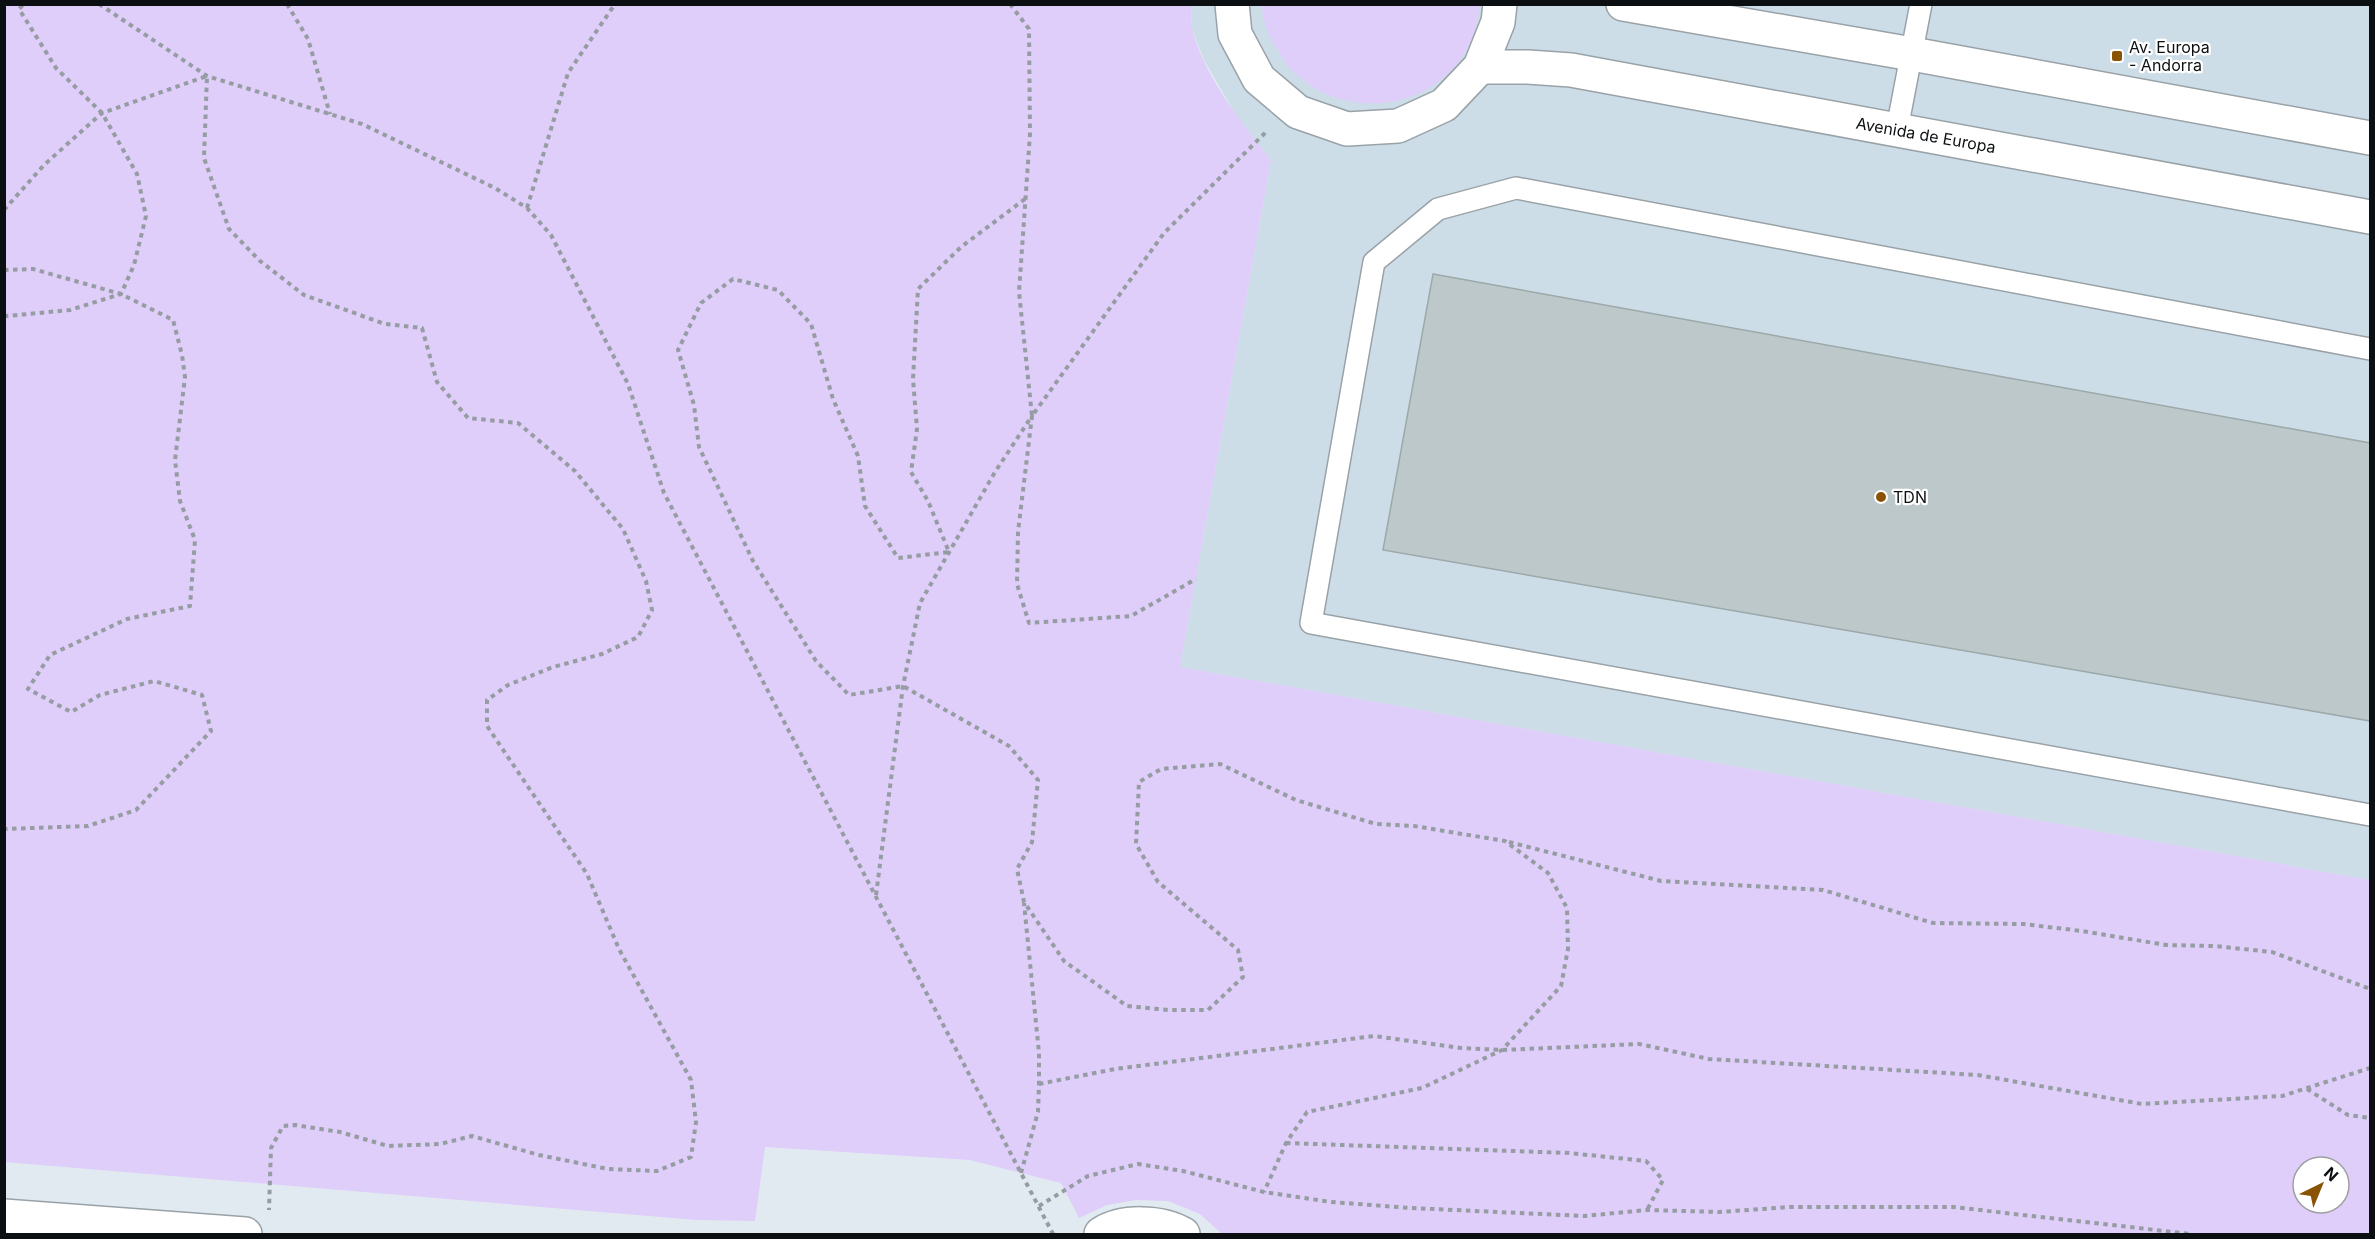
<svg xmlns="http://www.w3.org/2000/svg" width="2375" height="1239" font-family="Inter,sans-serif">
<rect width="100%" height="100%" fill="#e1eaf1"/>
<path fill="#cddde8" d="M1192,5H2370V880L1180,667L1271,160L1237,117L1204,60L1191,26Z"/>
<g fill="#dfcdfa" fill-rule="evenodd">
<path d="M4,5H1192C1192,12 1190,21 1192,28C1204,77 1240,120 1271,160L1180,667L2370,880V1234H1222L1200,1214L1168,1201L1136,1200L1107,1205L1079,1218L1061,1183L970,1160L765,1147L755,1221L697,1220L5,1162ZM2303,1167H2339V1203H2303Z"/>
<path d="M1262,5L1480,4V5C1478,14 1477,26 1473,36C1444,109 1351,125 1295,73C1289,69 1285,61 1281,55C1271,42 1262,21 1262,5Z"/>
</g>
<path fill="#bcc8c9" stroke="#9ca8a9" stroke-width="1.5" d="M1433,274L2370,443V721L1383,550Z"/>
<g fill="none" stroke-linecap="round" stroke-linejoin="round">
<g stroke="#99a2a7" stroke-width="24">
<g id="lane">
<path d="M1897,129L1921,4"/>
<path d="M2370,349L1516,188L1438,209L1374,262L1311,623L2370,815"/>
</g>
</g>
<g stroke="#99a2a7" stroke-width="36">
<g id="street">
<path d="M1232,4L1235,34L1259,79L1298,112L1347,129L1398,126L1444,105L1480,67L1498,22L1500,4"/>
<path d="M1623,4L1912,54L2370,138"/>
<path d="M1480,67H1528L1571,70L2370,217"/>
</g>
</g>
<g stroke="#99a2a7" stroke-width="36">
<g id="secondary">
<path d="M4,1216L245,1234"/>
<path d="M1101,1234C1122,1220 1161,1221 1183,1234"/>
</g>
</g>
<g stroke="#969da2" stroke-width="4" stroke-dasharray="4.5 4.5" stroke-linecap="butt">
<path d="M99,4L207,76L362,124L495,188L527,208L551,235L628,384L664,493L1053,1234"/>
<path d="M287,4L308,39L330,114"/>
<path d="M1010,4L1029,29L1030,134L1019,292L1032,416L1164,233L1266,132"/>
<path d="M1025,199L961,247L918,289L913,379L917,429L911,472L928,501L949,552L898,558L865,506L858,456L833,399L811,324L778,290L733,279L701,303L678,350L694,405L699,447L753,561L816,661L849,695L903,686L1009,746L1038,780L1032,842L1017,869L1024,902L1064,961L1127,1006L1168,1010H1208L1243,977L1238,950L1158,882L1136,844L1139,782L1161,769L1220,764L1296,800L1376,824L1414,826L1505,841L1548,873L1567,908L1568,949L1561,986L1502,1050L1422,1088L1307,1112L1286,1143L1264,1192"/>
<path d="M527,208L568,73L615,4"/>
<path d="M4,210L44,165L102,113L207,76L204,158L229,229L260,261L304,295L385,324L422,328L437,382L468,418L518,423L575,471L623,529L646,581L652,610L638,637L602,654L553,667L508,685L487,700V726L587,874L619,949L691,1080L696,1122L691,1157L657,1171L608,1169L539,1155L472,1136L440,1144L388,1146L340,1132L295,1125L283,1126L271,1148L269,1210"/>
<path d="M4,270L33,269L121,294L173,320L182,355L185,377L175,460L180,501L195,540L190,606L127,619L50,655L28,689L71,712L100,695L154,681L202,695L211,731L136,810L88,826L4,829"/>
<path d="M4,315L7,316L70,310L121,294L134,265L146,216L137,174L102,113L56,68L19,9L24,4"/>
<path d="M1509,842L1661,881L1823,890L1933,923L2023,924L2082,931L2166,945L2214,946L2272,952L2370,989"/>
<path d="M876,895L903,686L920,603L995,472L1032,416L1018,532L1017,584L1029,623L1131,616L1196,579"/>
<path d="M1039,1084L1115,1069L1374,1036L1461,1048L1502,1050L1639,1044L1709,1059L1978,1075L2142,1104L2282,1096L2370,1068"/>
<path d="M2307,1089L2348,1115L2370,1118"/>
<path d="M1286,1143L1569,1153L1646,1161L1663,1180L1647,1210"/>
<path d="M1021,1173L1038,1112L1039,1084V1053L1024,903"/>
<path d="M1039,1206L1088,1176L1138,1164L1183,1171L1264,1192L1331,1202L1411,1208L1584,1216L1647,1210L1719,1212L1790,1207H1953L2191,1234"/>
</g>
<use href="#lane" stroke="#fff" stroke-width="21"/>
<use href="#street" stroke="#fff" stroke-width="33"/>
<use href="#secondary" stroke="#fff" stroke-width="33"/>
</g>
<g fill="#8a5304" stroke="#fff" stroke-width="2">
<rect x="2111" y="50" width="12" height="12" rx="3"/>
<circle cx="1881" cy="497" r="6"/>
</g>
<g text-anchor="middle" dominant-baseline="central" stroke-width="4.5" stroke-linejoin="round" paint-order="stroke">
<g font-size="16" fill="#0c0f11" stroke="#fff" text-anchor="start">
<text x="2129" y="47">Av. Europa<tspan x="2129" dy="18">- Andorra</tspan></text>
<text x="1893" y="497">TDN</text>
</g>
<g font-size="16" fill="#0c0f11" stroke="#fff">
<text transform="translate(1926 135) rotate(10)">Avenida de Europa</text>
</g>
</g>
<rect width="2375" height="1239" fill="none" stroke="#0c0f11" stroke-width="12"/>
<g transform="translate(2321 1185) rotate(43)"><circle r="28" fill="#ffffff" stroke="#9e9fa0" stroke-width="1.5"/>
<path d="M0-4.5L10 22L0 15L-10 22Z" fill="#8a5304"/>
<text y="-9" font-size="16" font-weight="bold" text-anchor="middle" fill="#0c0f11">N</text>
</g>
</svg>
